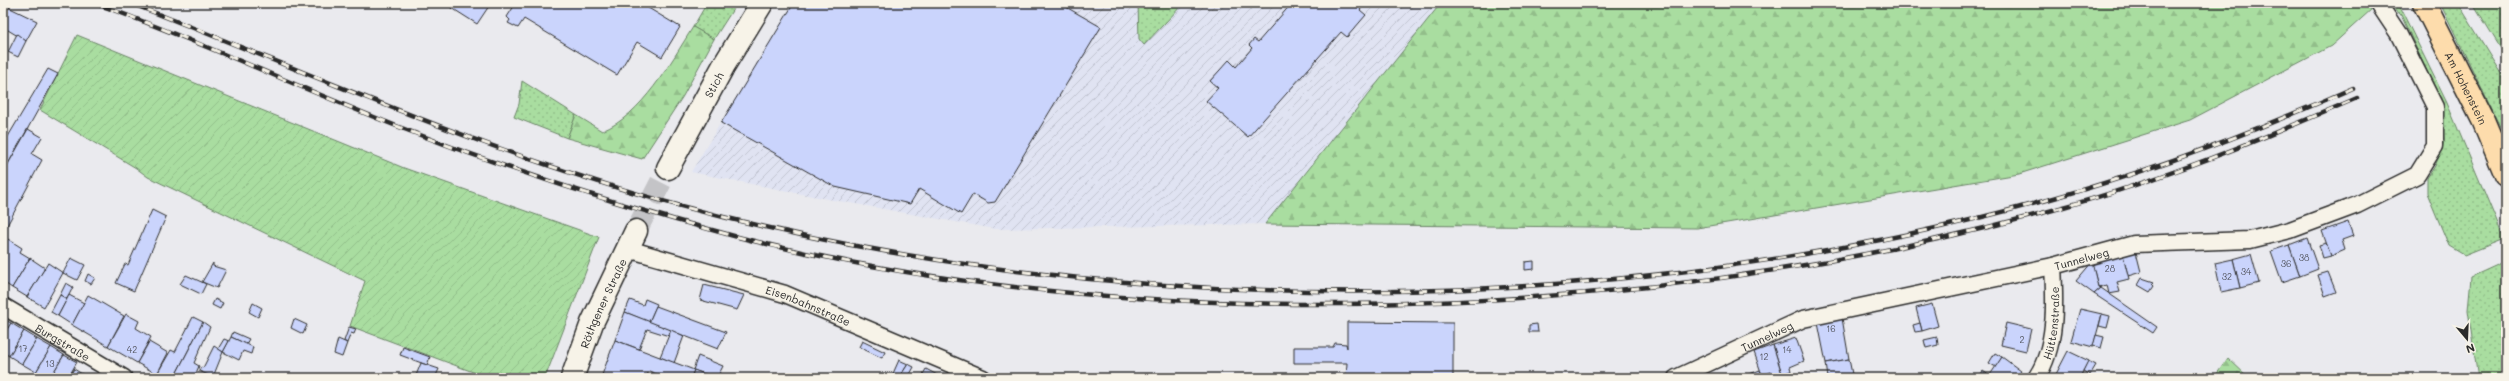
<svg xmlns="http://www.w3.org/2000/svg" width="2509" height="381" font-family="Mali,sans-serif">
<defs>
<pattern id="industrial-furrows" width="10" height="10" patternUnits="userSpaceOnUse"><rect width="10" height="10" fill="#e0e3f2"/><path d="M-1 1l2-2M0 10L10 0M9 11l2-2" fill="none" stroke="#c0c3d0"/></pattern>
<pattern id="grass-dots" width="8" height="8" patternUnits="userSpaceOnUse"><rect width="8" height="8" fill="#a9dda0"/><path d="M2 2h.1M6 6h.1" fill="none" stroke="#92be8a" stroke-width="1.8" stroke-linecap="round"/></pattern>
<pattern id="forest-firs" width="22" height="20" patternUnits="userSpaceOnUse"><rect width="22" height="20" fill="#a9dda0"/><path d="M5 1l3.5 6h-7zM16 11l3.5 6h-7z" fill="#92be8a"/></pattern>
<pattern id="garden-furrows" width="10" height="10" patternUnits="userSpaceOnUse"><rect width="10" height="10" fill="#a9dda0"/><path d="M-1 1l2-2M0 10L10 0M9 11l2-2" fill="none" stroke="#92be8a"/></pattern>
</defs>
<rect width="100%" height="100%" fill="#eaeaee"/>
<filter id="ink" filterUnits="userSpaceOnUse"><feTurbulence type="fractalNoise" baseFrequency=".025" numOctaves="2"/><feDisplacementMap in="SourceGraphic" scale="8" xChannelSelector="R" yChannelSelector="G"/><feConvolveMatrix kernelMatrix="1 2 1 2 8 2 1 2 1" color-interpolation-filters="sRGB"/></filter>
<g filter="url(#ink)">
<path fill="url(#industrial-furrows)" d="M793,3H1441L1265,224L995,229L822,198L691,172Z"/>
<g fill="url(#grass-dots)" stroke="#6a8466">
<path d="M707,3H737L714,39L693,27Z"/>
<path d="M1138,3H1184L1144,45L1139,39Z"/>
<path d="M2395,3H2398L2447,103L2504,239L2464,255L2449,246L2427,193V178L2435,166L2444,144L2442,104L2401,15L2391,6Z"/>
<path d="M2440,3H2458L2506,81V139Z"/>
<path d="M2473,3H2506V57Z"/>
<path d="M522,81L576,115L567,138L514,117L519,104Z"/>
<path d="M2506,261V378H2478L2468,310L2471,277Z"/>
</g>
<g fill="url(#forest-firs)" stroke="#6a8466">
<path d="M1441,3H2365L2372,9L2331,46L2190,120L2019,174L1697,228L1265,224Z"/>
<path d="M693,27L714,39L683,96L642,159L567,138L576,115L602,131C641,116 671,62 693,27Z"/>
<path d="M2228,358L2249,378H2214Z"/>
</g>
<path fill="url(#garden-furrows)" stroke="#6a8466" d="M77,35L404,168L599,237L545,378H489L350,326L365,281L148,177L136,168L40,110Z"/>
<g fill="#cad4fc" stroke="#2b2b2b">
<path d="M444,3H491L477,24Z"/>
<path d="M516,3L528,7L530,3H640L680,27L662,57L637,42L617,75L524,19L518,28L508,23L510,20L507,17Z"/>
<path d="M794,3H1059L1101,27L995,202L988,203L973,194L961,214L919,189L910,204L835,187L721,123Z"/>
<path d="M1292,3H1366L1360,10L1366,15L1347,37L1341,32L1248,137L1206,101L1218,88L1210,81L1229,60L1236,67L1252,48L1249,45L1254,39L1258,42Z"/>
<path d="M8,7L37,21L26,41L3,27V18Z"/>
<path d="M17,34L26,41L18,57L8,52Z"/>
<path d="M48,69L58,74L3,173V145Z"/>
<path d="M28,129L42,137L32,154L42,160L3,233V173Z"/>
<path d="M152,210L166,217L134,291L116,283L125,264L128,265Z"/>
<path d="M2348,222L2353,236L2342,240L2345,250L2331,256L2322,231Z"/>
<path d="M3,236L22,248L20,252L30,258L12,288L3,282Z"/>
<path d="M2307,238L2318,269L2300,276L2289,245Z"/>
<path d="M2326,243L2331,256L2323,258L2319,245Z"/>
<path d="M2289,245L2300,276L2282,282L2271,251Z"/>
<path d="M2136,252L2141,272L2128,276L2123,255Z"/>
<path d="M2251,254L2259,283L2240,288L2233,259Z"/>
<path d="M2123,255L2129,279L2117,282L2120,292L2109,294L2107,285L2098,287L2092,263Z"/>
<path d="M30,258L45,268L27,297L12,288Z"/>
<path d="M71,258L85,265L77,280L63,273Z"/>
<path d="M2233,259L2240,288L2221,292L2215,263Z"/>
<path d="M1534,261V269L1525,270V262Z"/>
<path d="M2092,262L2098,287L2101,288L2094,294L2076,281Z"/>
<path d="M48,263L63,273L44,307L27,297Z"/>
<path d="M213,263V266L226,270L217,288L202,282Z"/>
<path d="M2328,272L2336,292L2325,296L2318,275Z"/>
<path d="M88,274L95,278L91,284L85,281Z"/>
<path d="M186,275L206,284L201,294L180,284Z"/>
<path d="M2142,278L2154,282L2152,284L2154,286L2150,292L2138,285Z"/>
<path d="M66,283L73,287L67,299L60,295Z"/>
<path d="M704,285L744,295L737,310L700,300Z"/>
<path d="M2101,288L2157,327L2153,333L2094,294Z"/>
<path d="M60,295L67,299L58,316L51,312Z"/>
<path d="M69,295L84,303L72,325L58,316Z"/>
<path d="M88,295L124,316L108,346L72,325Z"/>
<path d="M215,299L223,303L220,309L212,305Z"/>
<path d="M645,299L657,304L649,322L625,312L630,300L643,305Z"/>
<path d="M253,303L262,308L258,317L249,312Z"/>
<path d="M1932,304L1938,326L1922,331L1916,308Z"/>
<path d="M656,306L726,332L718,349L649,322Z"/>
<path d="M2080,309L2102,314L2093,347L2071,341Z"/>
<path d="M625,312L671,330L669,336L647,329L639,349L615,340Z"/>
<path d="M126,314L139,321L136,328L151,337L137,363L108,346Z"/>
<path d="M2102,314L2110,316L2107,328L2099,326Z"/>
<path d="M193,317L203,322L174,378H165L157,374L171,350L175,352Z"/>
<path d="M1842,318L1849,359L1826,363L1818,323Z"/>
<path d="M3,319L11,323L3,336Z"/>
<path d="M294,319L307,325L303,334L291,328Z"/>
<path d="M203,322L210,327L194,363L199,366L194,378H174Z"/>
<path d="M1347,322L1453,323V378H1346L1347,363H1294V347H1333L1335,343L1346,344L1347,348Z"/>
<path d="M11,323L24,331L9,356L3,352V336Z"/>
<path d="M1920,323L1922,331L1915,332L1913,325Z"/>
<path d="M2006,323L2031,329L2026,351L2001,345Z"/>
<path d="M1537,324L1538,332H1529V325Z"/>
<path d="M349,327L356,329L354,334L351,333L347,343L344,341Z"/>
<path d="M671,330L684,336L674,363L660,357Z"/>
<path d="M24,331L37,339L22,364L9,356Z"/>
<path d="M233,332L249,339L246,344L231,337Z"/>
<path d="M2096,335L2104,337L2101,348L2093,346Z"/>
<path d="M231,337L253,347L251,354L243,351L239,360L223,352Z"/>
<path d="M1937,337L1938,345L1926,348L1924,340Z"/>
<path d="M1796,338L1804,361L1790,367L1791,371L1782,374L1773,345Z"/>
<path d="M37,339L51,347L36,372L22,364Z"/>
<path d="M224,339L229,341L223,352L218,349Z"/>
<path d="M338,339L347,343L342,357L334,354Z"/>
<path d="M615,340L694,370L691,378H667L649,371L646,378H611L602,375Z"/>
<path d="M862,341L885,352L882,358L859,347Z"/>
<path d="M149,342L168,353L157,374L137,363Z"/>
<path d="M1773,345L1782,374L1772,377L1770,372L1762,375L1754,352Z"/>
<path d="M214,346L223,352L213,377L199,371L201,367L203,368Z"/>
<path d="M51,347L64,355L50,378H46L36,372Z"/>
<path d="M403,347L430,357L427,365L400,355Z"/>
<path d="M2068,351L2089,361L2083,371L2080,378H2054Z"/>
<path d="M1995,353L2002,357L1996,367L1989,363Z"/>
<path d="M64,355L77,362L68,378H50Z"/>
<path d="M698,356L723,366L717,378L693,370Z"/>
<path d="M2002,357L2021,371L2016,378H1988Z"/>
<path d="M1849,359L1852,374L1828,378L1826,363Z"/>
<path d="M899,360L908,364L899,378H891Z"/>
<path d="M2088,361L2096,365L2090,375L2083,371Z"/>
<path d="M421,363L439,369L435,378H415Z"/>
<path d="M908,364L914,367L908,378H899Z"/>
<path d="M74,369L87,377V378H68Z"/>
<path d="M926,369L941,377L940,378H921Z"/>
<path d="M694,370L715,378H691Z"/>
<path d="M1760,370L1763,378H1739Z"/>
<path d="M1983,371L1990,376L1988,378H1978Z"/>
</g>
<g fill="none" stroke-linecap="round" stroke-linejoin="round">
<path stroke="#c4c4c7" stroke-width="22" stroke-dasharray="22 11" stroke-linecap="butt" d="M636,231L668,168"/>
<g stroke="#2b2b2b" stroke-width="19">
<g id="street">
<path id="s1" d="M628,249L785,294L983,378"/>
<path id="s2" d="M3,306L124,378"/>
<path id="s3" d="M1676,378L1803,319L2053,266L2134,244L2250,240L2290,230L2357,205L2417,175L2435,146V107L2398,33L2378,3"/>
<path id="s4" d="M2036,378C2057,347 2055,302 2053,266"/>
</g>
</g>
<g stroke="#2b2b2b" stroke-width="25">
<g id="secondary">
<path id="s5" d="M668,168L724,65L762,3"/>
<path id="s6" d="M572,378L592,323L636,231"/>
</g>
</g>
<g stroke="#2b2b2b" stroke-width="25">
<g id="primary">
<path id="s7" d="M2424,3L2483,120L2506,175"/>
</g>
</g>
<use href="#street" stroke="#f7f3e8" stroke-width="16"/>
<use href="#secondary" stroke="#f7f3e8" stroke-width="22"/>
<use href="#primary" stroke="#fddcac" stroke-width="22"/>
<g stroke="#2b2b2b" stroke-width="4.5">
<g id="rail">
<path d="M94,3C198,40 297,87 399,127C509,170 621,206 734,236C932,287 1136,305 1340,304C1583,303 1825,274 2060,208C2162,180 2260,140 2357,98"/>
<path d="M130,3C313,74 491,155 681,206C1114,323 1630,320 2061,196C2160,168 2258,130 2353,88"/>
</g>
</g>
<use href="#rail" stroke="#f7f3e8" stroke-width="3" stroke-dasharray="9" stroke-linecap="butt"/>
</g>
</g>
<g text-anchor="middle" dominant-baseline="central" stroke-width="3" stroke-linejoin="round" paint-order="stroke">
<g font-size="9" fill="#53555f">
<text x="2304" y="257">38</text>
<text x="2286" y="263">36</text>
<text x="2110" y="268">28</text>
<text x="2246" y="271">34</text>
<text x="2227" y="276">32</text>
<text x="1831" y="328">16</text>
<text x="2022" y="339">2</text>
<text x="23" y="348">17</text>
<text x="132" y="349">42</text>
<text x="1787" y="349">14</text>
<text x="1764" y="356">12</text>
<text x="50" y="363">13</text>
</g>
<g font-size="11" fill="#2b2b2b" stroke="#f7f3e8">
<text stroke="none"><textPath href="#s5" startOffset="95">Stich</textPath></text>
<text stroke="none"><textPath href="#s7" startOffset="95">Am Hohenstein</textPath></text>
<text stroke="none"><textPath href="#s3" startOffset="425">Tunnelweg</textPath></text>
<text stroke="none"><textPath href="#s6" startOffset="81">Röthgener Straße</textPath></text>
<text stroke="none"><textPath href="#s1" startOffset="189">Eisenbahnstraße</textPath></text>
<text stroke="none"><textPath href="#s4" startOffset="58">Hüttenstraße</textPath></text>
<text stroke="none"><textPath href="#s3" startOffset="100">Tunnelweg</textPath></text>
<text stroke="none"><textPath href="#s2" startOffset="70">Burgstraße</textPath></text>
</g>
</g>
<rect width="2509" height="381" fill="none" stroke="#f7f3e8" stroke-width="16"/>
<rect x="8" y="8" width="2493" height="365" fill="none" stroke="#2b2b2b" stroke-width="1.5" filter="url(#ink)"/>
<g transform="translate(2467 339) rotate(161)" stroke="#f7f3e8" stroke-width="3" paint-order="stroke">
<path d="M0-3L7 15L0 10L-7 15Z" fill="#2b2b2b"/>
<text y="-6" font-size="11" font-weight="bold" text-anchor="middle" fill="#2b2b2b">N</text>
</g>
</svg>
